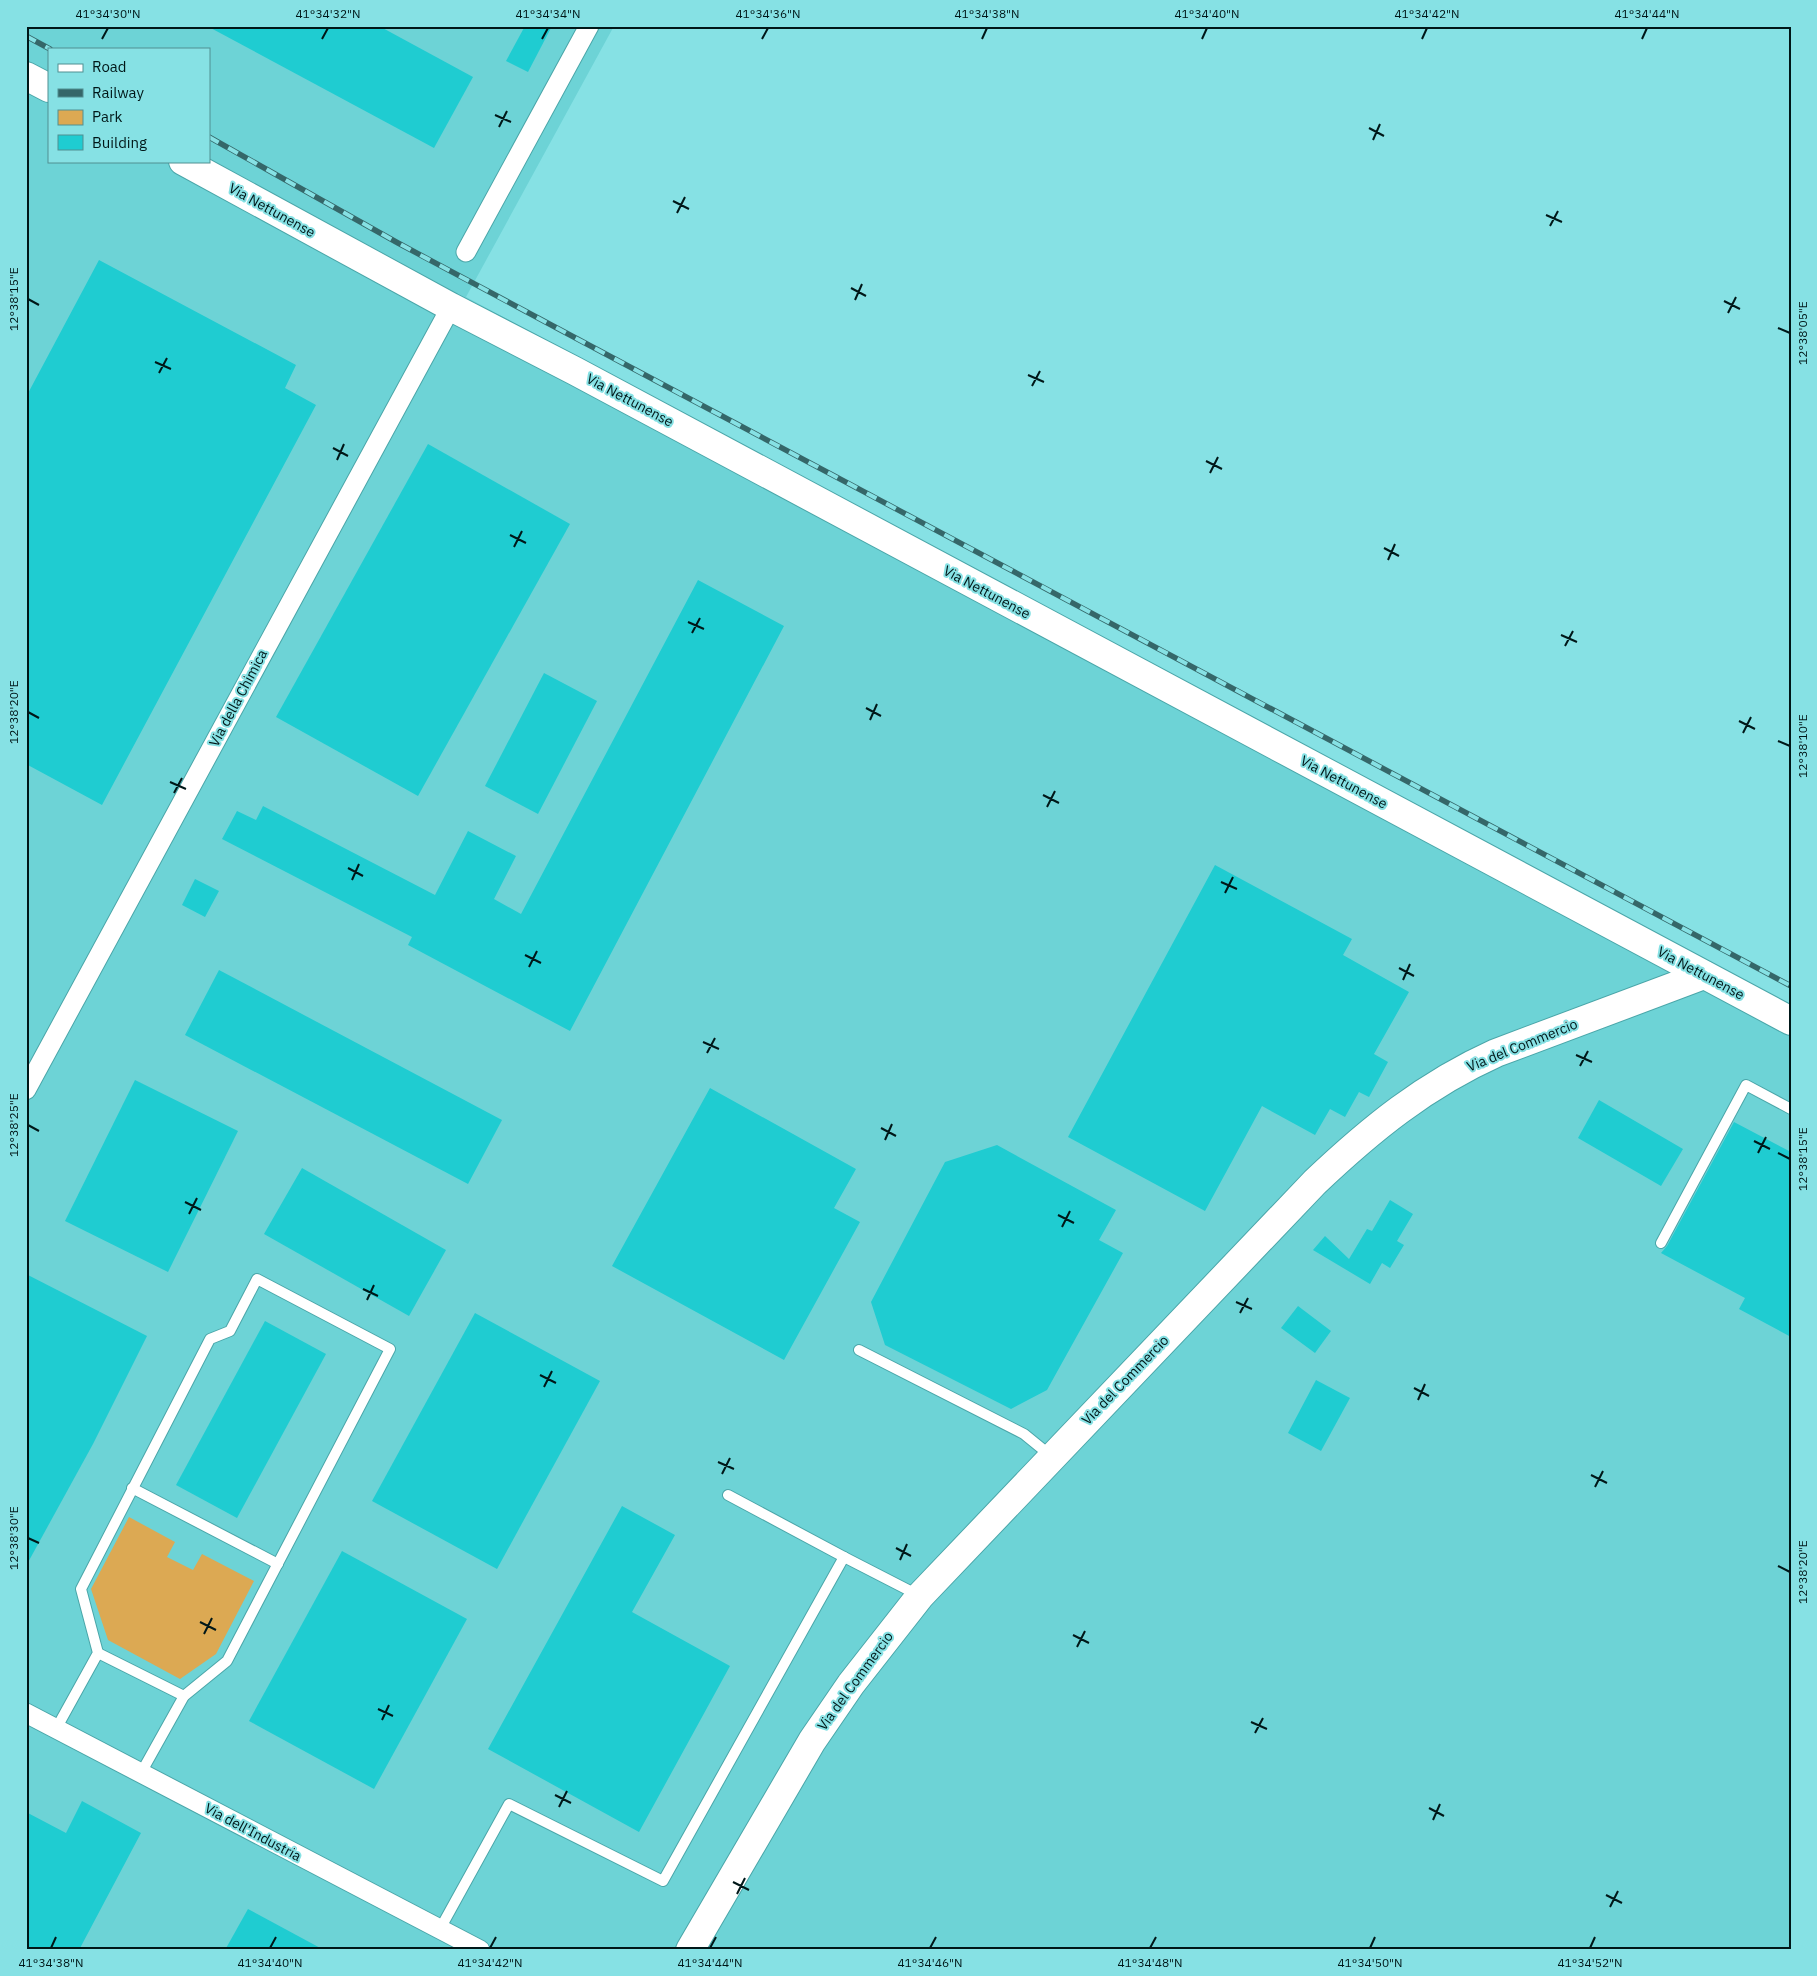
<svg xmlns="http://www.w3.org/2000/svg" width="1817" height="1976" font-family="'IBM Plex Sans',sans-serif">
<rect width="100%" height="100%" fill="#86e1e4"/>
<path fill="#6dd3d6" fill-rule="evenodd" d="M26,26H614L466,297L1791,1007V1950H26ZM49,49H209V161H49Z"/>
<path fill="#dca953" d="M129,1517L175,1542L167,1557L193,1570L202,1554L254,1581L216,1654L180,1679L108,1640L91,1589Z"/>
<g fill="#1fccd1">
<path d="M207,26H379L473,77L434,148Z"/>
<path d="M525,26H552L528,72L506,61Z"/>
<path d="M99,260L296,365L285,388L316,405L102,805L26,764V397Z"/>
<path d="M428,444L570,524L418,796L276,717Z"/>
<path d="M698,580L784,626L570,1031L408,945L412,937L222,839L237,811L256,820L263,806L435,895L468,831L516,856L494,899L521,914Z"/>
<path d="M544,673L597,701L538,814L485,786Z"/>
<path d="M1215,865L1352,939L1343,955L1409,992L1374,1054L1388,1062L1369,1097L1359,1092L1345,1117L1330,1109L1315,1135L1262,1106L1205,1211L1068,1137Z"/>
<path d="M195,879L219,891L205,917L182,905Z"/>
<path d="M219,970L502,1120L468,1184L185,1035Z"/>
<path d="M135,1080L238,1131L168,1272L65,1221Z"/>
<path d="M710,1088L856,1169L834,1208L860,1222L784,1360L612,1266Z"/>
<path d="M1599,1100L1683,1149L1661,1186L1578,1138Z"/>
<path d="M1734,1122L1791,1152V1337L1739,1309L1745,1298L1661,1253L1667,1246Z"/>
<path d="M997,1145L1116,1210L1099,1240L1123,1253L1047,1390L1011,1409L885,1345L871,1302L945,1162Z"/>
<path d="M302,1168L446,1250L409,1316L264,1234Z"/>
<path d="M1390,1200L1413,1214L1397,1241L1404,1245L1390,1268L1382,1263L1370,1284L1313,1250L1325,1236L1349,1259L1367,1229L1372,1231Z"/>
<path d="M26,1274L147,1336L93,1444L26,1566Z"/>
<path d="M1298,1306L1331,1331L1315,1353L1281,1328Z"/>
<path d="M475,1313L600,1381L497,1569L372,1501Z"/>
<path d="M265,1321L326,1354L237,1518L176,1485Z"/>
<path d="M1316,1380L1350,1398L1321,1451L1288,1433Z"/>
<path d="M622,1506L675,1535L632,1612L730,1666L639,1832L488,1749Z"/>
<path d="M342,1551L467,1619L374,1789L249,1721Z"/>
<path d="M82,1801L141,1833L79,1950H26V1812L66,1833Z"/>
<path d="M248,1909L324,1950H225Z"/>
</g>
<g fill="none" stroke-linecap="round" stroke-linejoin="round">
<g stroke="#4aa6a9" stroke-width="12">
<g id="lane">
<path d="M1661,1243L1746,1085L1791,1109"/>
<path d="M859,1350L1024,1434L1051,1456"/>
<path d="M132,1488L278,1564"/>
<path d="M728,1495L844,1557"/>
<path d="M98,1653L184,1696"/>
<path d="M56,1729L98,1653L81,1589L210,1339L230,1331L257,1279L390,1349L227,1661L184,1696L141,1773"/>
<path d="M440,1929L509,1804L663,1881L844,1557L918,1595"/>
</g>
</g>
<g stroke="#4aa6a9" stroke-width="21">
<g id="street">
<path d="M466,252L589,26"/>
<path d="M26,1090L451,307"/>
<path d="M26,1713L480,1950"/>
</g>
</g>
<g stroke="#4aa6a9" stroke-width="30">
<path id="secondary" d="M690,1950L812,1741L851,1684L920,1596L1315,1182C1371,1129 1425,1085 1496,1053L1704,975"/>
</g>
<g stroke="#4aa6a9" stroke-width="30">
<g id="primary">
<path d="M26,76L49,88"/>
<path d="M183,161L451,307L575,371L1791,1021"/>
</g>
</g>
<use href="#lane" stroke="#fff" stroke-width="10"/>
<use href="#street" stroke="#fff" stroke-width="19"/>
<use href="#secondary" stroke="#fff" stroke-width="28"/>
<use href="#primary" stroke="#fff" stroke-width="28"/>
<g stroke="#356769" stroke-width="5.5">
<g id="rail">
<path d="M26,36L50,49"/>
<path d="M209,137L398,243L555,327L1791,986"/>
</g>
</g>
<use href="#rail" stroke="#86e1e4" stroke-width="4" stroke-dasharray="11" stroke-linecap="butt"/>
</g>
<path fill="none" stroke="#001718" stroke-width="2" d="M102,39L108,28M322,39L328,28M542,39L548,28M762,39L768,28M982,39L987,28M1202,39L1207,28M1422,39L1427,28M1642,39L1647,28M495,115L511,122M499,127L507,111M1369,128L1384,136M1373,140L1380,124M673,201L689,209M677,213L685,197M1546,215L1562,222M1550,226L1558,211M851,288L866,296M28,299L39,305M855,300L862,284M1724,301L1740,309M1728,313L1736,297M1778,328L1790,333M155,362L171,369M159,373L167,358M1028,375L1044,382M1032,386L1040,371M333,448L348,456M337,460L344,444M1206,461L1222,469M1210,473L1218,457M510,535L526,543M514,547L522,531M1384,548L1399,556M1388,560L1395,544M688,622L704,629M692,633L700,618M1561,635L1577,642M1565,646L1573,631M866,708L881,716M28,712L39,718M870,720L877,704M1739,721L1755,729M1743,733L1751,717M1778,741L1790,746M170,782L186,789M174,793L182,778M1043,795L1059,803M1047,807L1055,791M348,868L363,876M352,880L359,864M1221,882L1237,889M1225,893L1233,877M525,955L541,963M529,967L537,951M1399,968L1414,976M1403,980L1410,964M703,1042L719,1049M707,1053L715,1038M1576,1055L1592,1062M1580,1066L1588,1051M28,1125L39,1131M881,1128L896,1136M885,1140L892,1124M1754,1141L1770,1149M1758,1153L1766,1137M1778,1153L1790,1159M185,1202L201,1210M189,1214L197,1198M1058,1215L1074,1223M1062,1227L1070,1211M363,1289L378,1296M367,1300L374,1285M1236,1302L1252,1309M1240,1313L1248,1298M540,1375L556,1383M544,1387L552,1371M1414,1388L1429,1396M1418,1400L1425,1384M718,1462L734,1469M722,1474L730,1458M1591,1475L1607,1483M1595,1487L1603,1471M28,1538L39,1543M896,1548L911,1556M900,1560L907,1544M1778,1566L1790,1572M200,1622L216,1630M204,1634L212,1618M1073,1635L1089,1643M1077,1647L1085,1631M378,1709L393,1716M382,1720L389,1705M1251,1722L1267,1729M1255,1733L1263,1718M555,1795L571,1803M559,1807L567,1791M1429,1808L1444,1816M1433,1820L1440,1804M733,1882L749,1890M737,1894L745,1878M1606,1895L1622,1903M1610,1907L1618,1891M51,1948L56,1937M270,1948L276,1937M490,1948L496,1937M710,1948L716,1937M930,1948L936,1937M1150,1948L1156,1937M1370,1948L1375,1937M1590,1948L1595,1937"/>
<g text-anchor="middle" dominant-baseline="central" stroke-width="4" stroke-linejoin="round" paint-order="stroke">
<g font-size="14" fill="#001718" stroke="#86e1e4">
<text transform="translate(272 210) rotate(29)">Via Nettunense</text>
<text transform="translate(630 400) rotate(28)">Via Nettunense</text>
<text transform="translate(987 592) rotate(28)">Via Nettunense</text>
<text transform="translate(238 698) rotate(-62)">Via della Chimica</text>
<text transform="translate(1344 782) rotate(28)">Via Nettunense</text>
<text transform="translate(1701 973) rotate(28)">Via Nettunense</text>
<text transform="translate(1522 1045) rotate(-22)">Via del Commercio</text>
<text transform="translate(1125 1380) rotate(-46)">Via del Commercio</text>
<text transform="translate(855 1681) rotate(-54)">Via del Commercio</text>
<text transform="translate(253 1832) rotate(28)">Via dell'Industria</text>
</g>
</g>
<rect width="1817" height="1976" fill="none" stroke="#86e1e4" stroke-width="55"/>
<rect x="48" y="48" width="162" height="115" fill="#86e1e4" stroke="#509092"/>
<rect x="58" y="64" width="25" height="8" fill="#ffffff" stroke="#509092"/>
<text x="92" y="72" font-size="15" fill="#001718">Road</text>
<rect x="58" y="89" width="25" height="8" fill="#356769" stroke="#509092"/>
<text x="92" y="98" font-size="15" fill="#001718">Railway</text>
<rect x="58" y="110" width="25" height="15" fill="#dca953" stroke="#509092"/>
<text x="92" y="122" font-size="15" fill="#001718">Park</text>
<rect x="58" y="135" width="25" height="15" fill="#1fccd1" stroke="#509092"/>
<text x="92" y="148" font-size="15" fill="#001718">Building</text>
<rect x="28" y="28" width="1762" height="1920" fill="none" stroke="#001718" stroke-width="2"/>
<g font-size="12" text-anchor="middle" fill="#001718">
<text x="108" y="18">41°34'30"N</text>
<text x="328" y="18">41°34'32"N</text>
<text x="548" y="18">41°34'34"N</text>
<text x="768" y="18">41°34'36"N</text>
<text x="987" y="18">41°34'38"N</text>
<text x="1207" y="18">41°34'40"N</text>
<text x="1427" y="18">41°34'42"N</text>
<text x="1647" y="18">41°34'44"N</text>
<text transform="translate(14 299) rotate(-90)" y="4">12°38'15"E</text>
<text transform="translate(1803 333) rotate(-90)" y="4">12°38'05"E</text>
<text transform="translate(14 712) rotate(-90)" y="4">12°38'20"E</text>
<text transform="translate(1803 746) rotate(-90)" y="4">12°38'10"E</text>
<text transform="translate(14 1125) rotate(-90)" y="4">12°38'25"E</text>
<text transform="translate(1803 1159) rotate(-90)" y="4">12°38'15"E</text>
<text transform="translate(14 1538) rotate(-90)" y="4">12°38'30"E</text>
<text transform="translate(1803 1572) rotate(-90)" y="4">12°38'20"E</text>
<text x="51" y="1967">41°34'38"N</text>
<text x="270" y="1967">41°34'40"N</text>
<text x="490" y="1967">41°34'42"N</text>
<text x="710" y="1967">41°34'44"N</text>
<text x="930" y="1967">41°34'46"N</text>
<text x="1150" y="1967">41°34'48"N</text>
<text x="1370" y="1967">41°34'50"N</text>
<text x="1590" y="1967">41°34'52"N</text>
</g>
</svg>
